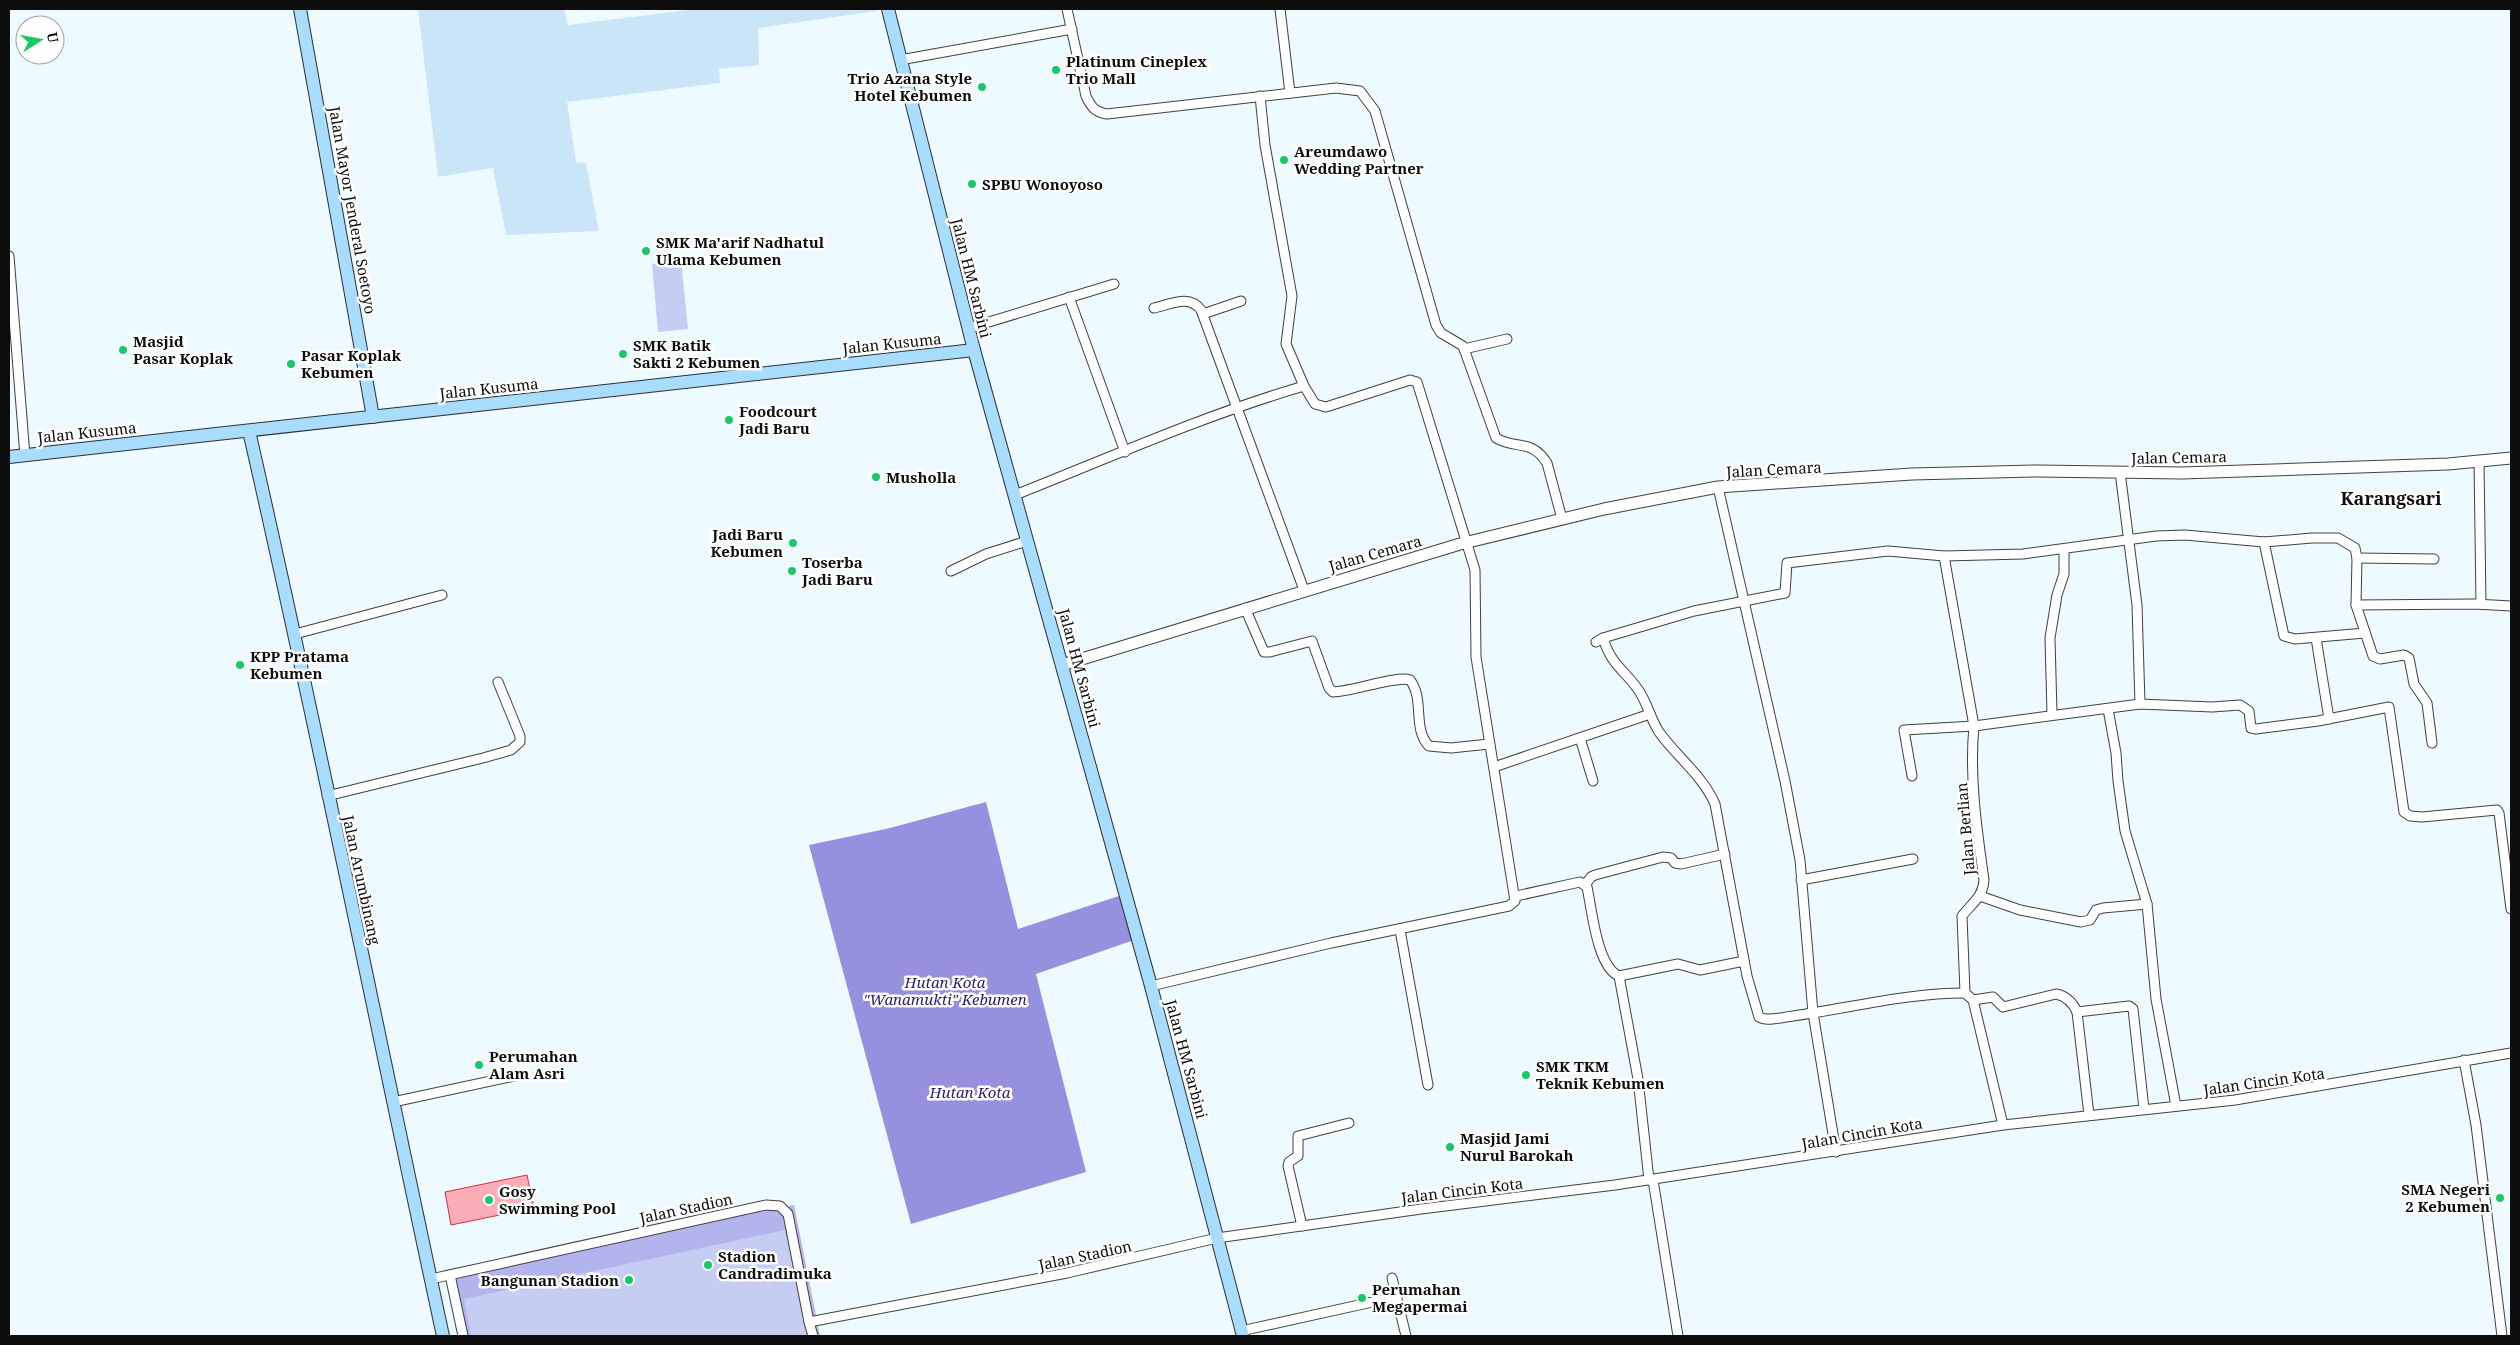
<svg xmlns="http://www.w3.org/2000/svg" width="2520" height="1345" font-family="'Noto Serif',serif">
<rect width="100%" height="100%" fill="#edfaff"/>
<path fill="#cbe5f8" d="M418,9H564L568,25L696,9H876L877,11L758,28L759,65L719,69L720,83L567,102L576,162L586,163L599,231L506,235L493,168L438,177Z"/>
<path fill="#b3b4ed" d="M794,1205L820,1336H458L444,1270Z"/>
<path fill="#9591df" d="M986,802L1018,929L1125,894L1137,939L1036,974L1086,1172L911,1224L809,845L890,828Z"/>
<g fill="#c6cdf3">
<path d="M681,259L688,329L658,332L652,264Z"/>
<path d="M785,1230L807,1336H471L464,1299Z"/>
</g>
<path fill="#fbadb7" stroke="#d82e3e" d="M527,1175L534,1208L451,1225L445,1192Z"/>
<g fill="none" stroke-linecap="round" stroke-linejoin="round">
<g stroke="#404040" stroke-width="11">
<g id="minor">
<path d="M1067,9L1086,96C1091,107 1095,112 1107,114L1336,88L1360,91L1375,111L1436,325L1441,333L1463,346L1496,438C1516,450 1531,438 1547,463L1562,519"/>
<path d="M1280,9L1290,93"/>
<path d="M900,60L1072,29"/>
<path d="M9,256L25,456"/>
<path d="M1069,297L1125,452"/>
<path d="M1154,308C1172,304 1189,294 1201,310L1304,590"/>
<path d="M1203,314L1241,301"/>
<path d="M969,328L1114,284"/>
<path d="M1464,349L1507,339"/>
<path d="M2479,461L2481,604"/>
<path d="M2120,472L2137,605L2140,704"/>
<path d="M1718,487L1785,781L1800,860L1813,1013L1836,1152"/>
<path d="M1015,495C1111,457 1205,415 1304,386L1286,344L1292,296L1265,145L1260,96"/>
<path d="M2264,542L2284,636L2295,639L2365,633"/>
<path d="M1944,556L1974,726C1969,777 1977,830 1984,880C1983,897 1972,903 1962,916L1965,993L1973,1000L2003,1125"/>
<path d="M2357,558L2434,559"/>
<path d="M951,571L986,554L1027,541"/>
<path d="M2356,605L2475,604L2511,606"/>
<path d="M1245,608L1264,652H1270L1312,641L1329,688L1333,692C1352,692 1397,675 1410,680C1425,699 1412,729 1429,746L1451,748L1489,744"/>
<path d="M295,634L442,595"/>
<path d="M1603,638L1694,611L1785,593L1787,563L1888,551L1944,556L2023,554L2156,536L2185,535L2264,542L2312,538H2338L2355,548L2357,558L2356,605L2373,656L2380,659L2404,655L2409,658L2414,684L2427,703L2432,743"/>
<path d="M2316,638L2329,719"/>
<path d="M1596,642L1603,638C1611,664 1622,668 1637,688C1647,701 1650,718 1659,732C1677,757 1703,776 1715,804L1747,976L1759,1017C1767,1022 1783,1017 1793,1016C1850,1008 1907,993 1965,993"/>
<path d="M2108,709L2116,753L2118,781L2125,831L2147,904L2156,999L2176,1106"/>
<path d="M2052,714L2050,638L2057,595L2064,574V550"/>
<path d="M1580,738L1593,781"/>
<path d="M1494,767L1650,714"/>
<path d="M1912,776L1904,730L1974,726L2140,704L2212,707L2240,705L2249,711L2251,728L2256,729L2318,721L2389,707L2404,812L2410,816L2422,817L2497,810L2499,813L2511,909"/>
<path d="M327,796L483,758L511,750L520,742V736L498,682"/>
<path d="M1801,880L1913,859"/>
<path d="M1585,885L1591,877L1595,875L1663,857L1671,858L1675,863L1681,864L1725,854"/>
<path d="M1516,896L1580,882L1587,887C1592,910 1597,967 1619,976L1638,1079L1649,1180"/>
<path d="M1980,896L2020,910L2081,922L2090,920L2096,910L2103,908L2147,904"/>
<path d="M1400,930L1428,1085"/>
<path d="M1619,976L1678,964L1700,970L1744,961"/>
<path d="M1151,986L1331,943L1509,906L1515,901L1476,657L1475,570L1417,382L1410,380L1326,407L1315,404L1304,386"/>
<path d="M1973,1000L1993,997L2003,1007L2056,994C2066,996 2073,1003 2077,1012L2089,1115"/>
<path d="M2077,1012L2129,1006L2133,1009L2144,1109"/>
<path d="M2464,1060L2476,1125L2502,1336"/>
<path d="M393,1102L519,1075"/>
<path d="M1653,1180L1678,1336"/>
<path d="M1302,1226L1288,1166L1289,1162L1298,1156V1136L1349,1123"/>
<path d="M450,1275L463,1336"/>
<path d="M1392,1278L1406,1336"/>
<path d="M431,1279L766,1205L780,1206L788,1214L809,1322L1067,1273L1217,1238L1421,1209L1615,1185L2003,1125L2235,1100L2511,1053"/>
<path d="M809,1322L813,1336"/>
<path d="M1241,1331L1395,1297"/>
</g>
</g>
<g stroke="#404040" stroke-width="13">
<path id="tertiary" d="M1062,665L1460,544L1604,509L1718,487L1912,474L2037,471L2182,473L2448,464L2511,458"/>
</g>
<g stroke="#2f2f2f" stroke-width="14">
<g id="secondary">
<path d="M300,9L373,417"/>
<path d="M888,9L974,350L1151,986L1243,1336"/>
<path d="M249,431C318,732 378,1035 443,1336"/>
<path d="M9,457L974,350"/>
</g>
</g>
<use href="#minor" stroke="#fff" stroke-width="9"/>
<use href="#tertiary" stroke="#fff" stroke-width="11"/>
<use href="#secondary" stroke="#a8ddff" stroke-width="12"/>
</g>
<g fill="#19c969" stroke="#fff" stroke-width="2">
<circle cx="1056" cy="70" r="5"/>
<circle cx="982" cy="87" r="5"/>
<circle cx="1284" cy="160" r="5"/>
<circle cx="972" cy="184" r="5"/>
<circle cx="646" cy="251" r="5"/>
<circle cx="123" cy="350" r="5"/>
<circle cx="623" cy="354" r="5"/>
<circle cx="291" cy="364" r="5"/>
<circle cx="729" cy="420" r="5"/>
<circle cx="876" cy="477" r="5"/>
<circle cx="793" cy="543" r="5"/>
<circle cx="792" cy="571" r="5"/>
<circle cx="240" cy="665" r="5"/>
<circle cx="479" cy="1065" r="5"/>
<circle cx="1526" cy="1075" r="5"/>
<circle cx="1450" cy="1147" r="5"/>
<circle cx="2500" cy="1198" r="5"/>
<circle cx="489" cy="1200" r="5"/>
<circle cx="708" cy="1265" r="5"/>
<circle cx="629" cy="1280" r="5"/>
<circle cx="1362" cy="1298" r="5"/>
</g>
<g text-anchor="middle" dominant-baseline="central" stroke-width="5" stroke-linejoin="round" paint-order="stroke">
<g font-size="15" font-weight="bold" fill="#0d0d0d" stroke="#fff" text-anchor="start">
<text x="1066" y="61">Platinum Cineplex<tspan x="1066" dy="17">Trio Mall</tspan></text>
<text x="972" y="78" text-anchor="end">Trio Azana Style<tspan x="972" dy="17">Hotel Kebumen</tspan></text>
<text x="1294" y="151">Areumdawo<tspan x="1294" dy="17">Wedding Partner</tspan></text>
<text x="982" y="184">SPBU Wonoyoso</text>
<text x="656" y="242">SMK Ma'arif Nadhatul<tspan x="656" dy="17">Ulama Kebumen</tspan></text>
<text x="133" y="341">Masjid<tspan x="133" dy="17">Pasar Koplak</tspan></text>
<text x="633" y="345">SMK Batik<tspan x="633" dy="17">Sakti 2 Kebumen</tspan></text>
<text x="301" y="355">Pasar Koplak<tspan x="301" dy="17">Kebumen</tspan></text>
<text x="739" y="411">Foodcourt<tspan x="739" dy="17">Jadi Baru</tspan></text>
<text x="886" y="477">Musholla</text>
<text x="783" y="534" text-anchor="end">Jadi Baru<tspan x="783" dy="17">Kebumen</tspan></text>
<text x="802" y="562">Toserba<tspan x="802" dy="17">Jadi Baru</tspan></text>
<text x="250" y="656">KPP Pratama<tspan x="250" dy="17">Kebumen</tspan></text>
<text x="489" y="1056">Perumahan<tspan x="489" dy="17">Alam Asri</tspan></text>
<text x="1536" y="1066">SMK TKM<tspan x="1536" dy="17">Teknik Kebumen</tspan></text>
<text x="1460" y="1138">Masjid Jami<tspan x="1460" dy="17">Nurul Barokah</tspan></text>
<text x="2490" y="1189" text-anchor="end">SMA Negeri<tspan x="2490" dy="17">2 Kebumen</tspan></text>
<text x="499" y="1191">Gosy<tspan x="499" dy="17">Swimming Pool</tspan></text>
<text x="718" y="1256">Stadion<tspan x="718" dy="17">Candradimuka</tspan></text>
<text x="619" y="1280" text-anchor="end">Bangunan Stadion</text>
<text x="1372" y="1289">Perumahan<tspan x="1372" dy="17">Megapermai</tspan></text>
</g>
<g font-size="15" fill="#0d0d0d" stroke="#fff">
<text transform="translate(353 210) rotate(80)">Jalan Mayor Jenderal Soetoyo</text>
<text transform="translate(972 278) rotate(76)">Jalan HM Sarbini</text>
<text transform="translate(892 343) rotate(-6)">Jalan Kusuma</text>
<text transform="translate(489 388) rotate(-6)">Jalan Kusuma</text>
<text transform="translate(87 432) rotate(-6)">Jalan Kusuma</text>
<text transform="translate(2179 457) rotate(-1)">Jalan Cemara</text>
<text transform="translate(1774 469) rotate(-3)">Jalan Cemara</text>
<text transform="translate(1375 553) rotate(-16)">Jalan Cemara</text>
<text transform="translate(1080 668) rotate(75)">Jalan HM Sarbini</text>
<text transform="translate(1965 829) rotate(-95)">Jalan Berlian</text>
<text transform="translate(362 880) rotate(78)">Jalan Arumbinang</text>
<text transform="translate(1187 1059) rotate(75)">Jalan HM Sarbini</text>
<text transform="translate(2264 1081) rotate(-8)">Jalan Cincin Kota</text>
<text transform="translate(1862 1133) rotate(-10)">Jalan Cincin Kota</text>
<text transform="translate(1462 1190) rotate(-7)">Jalan Cincin Kota</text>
<text transform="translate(686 1208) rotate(-12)">Jalan Stadion</text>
<text transform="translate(1085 1255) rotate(-12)">Jalan Stadion</text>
</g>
<g font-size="15" font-style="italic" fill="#30186a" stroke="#fff">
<text x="945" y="982">Hutan Kota<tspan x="945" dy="17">"Wanamukti" Kebumen</tspan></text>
<text x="970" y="1092">Hutan Kota</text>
</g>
<g font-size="18" font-weight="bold" fill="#0d0d0d" stroke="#fff">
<text x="2391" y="498">Karangsari</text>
</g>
</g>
<rect width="2520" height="1345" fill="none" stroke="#0d0d0d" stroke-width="20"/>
<g transform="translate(40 40) rotate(79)"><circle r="24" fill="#ffffff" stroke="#9e9e9e"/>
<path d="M0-4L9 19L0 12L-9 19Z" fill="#19c969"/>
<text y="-8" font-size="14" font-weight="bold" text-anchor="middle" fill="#0d0d0d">U</text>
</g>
</svg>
